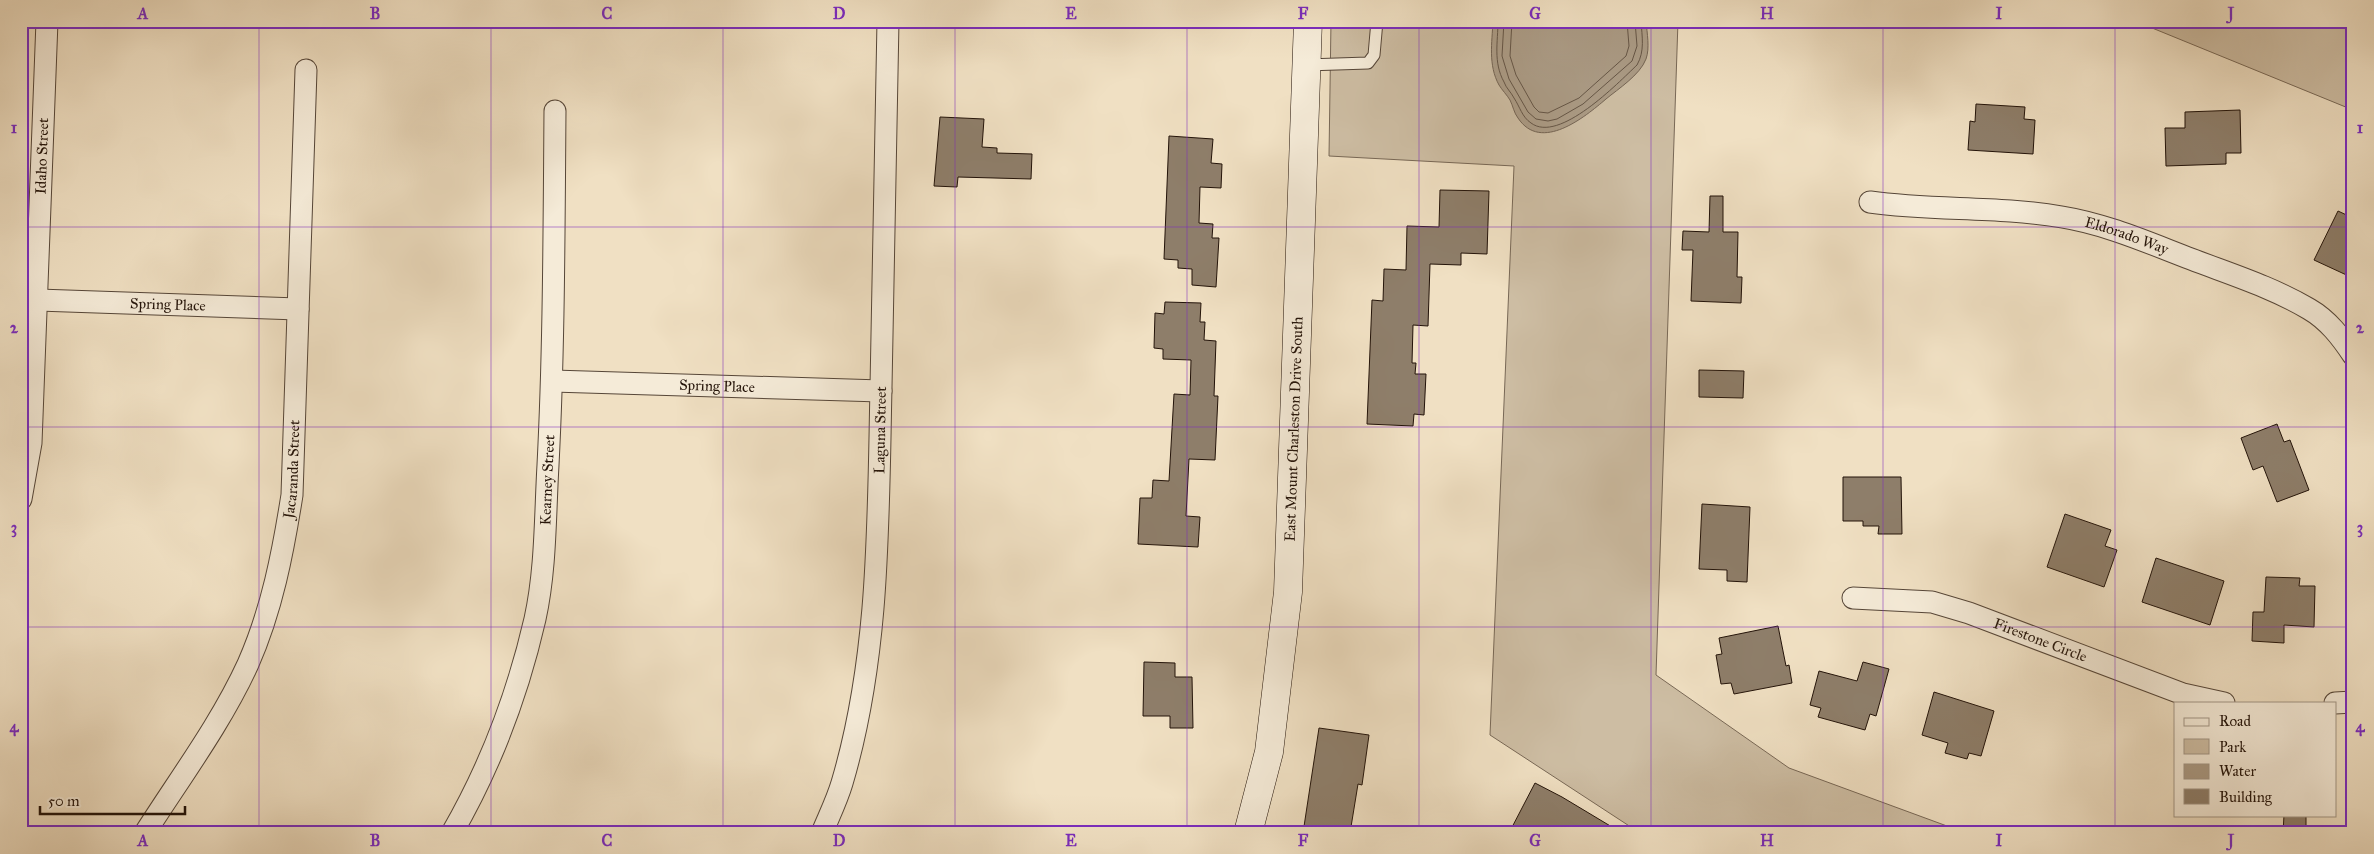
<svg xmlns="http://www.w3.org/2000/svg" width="2374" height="854" font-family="'IM FELL Great Primer',serif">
<rect width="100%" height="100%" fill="#f0e0c3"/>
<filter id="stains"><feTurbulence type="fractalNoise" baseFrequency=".004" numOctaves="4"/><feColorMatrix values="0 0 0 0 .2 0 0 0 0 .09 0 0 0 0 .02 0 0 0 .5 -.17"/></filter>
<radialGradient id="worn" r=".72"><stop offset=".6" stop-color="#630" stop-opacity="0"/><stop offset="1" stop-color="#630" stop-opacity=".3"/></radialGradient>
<g fill="#cdbda3" stroke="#786856">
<path d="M1331,21H1678L1656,675L1789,768L1966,833H1640L1490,735L1514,166L1329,156Z"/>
<path d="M2135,21H2353V110Z"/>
</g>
<path fill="#aa9a84" stroke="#746453" d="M1493,21H1646C1647,33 1650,48 1646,59C1640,75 1618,89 1606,99C1585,117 1541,153 1518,118C1514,113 1513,106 1510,100C1507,95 1502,90 1499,85C1488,65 1492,43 1493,21Z"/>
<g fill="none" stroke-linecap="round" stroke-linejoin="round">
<g stroke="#665646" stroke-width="1">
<path d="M1498,21C1498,42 1493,62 1504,82C1506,88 1511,92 1514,98C1520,107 1522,117 1531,123C1559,144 1618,83 1637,65C1645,51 1642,37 1641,21"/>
<path d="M1504,21L1502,56L1509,79L1528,112L1536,119L1548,121L1557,119L1583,104L1632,61L1637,46L1635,21"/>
<path d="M1512,21L1510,56L1516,75L1534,107L1539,112L1548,113L1579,98L1626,56L1629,46L1627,21"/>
</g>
</g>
<g fill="#8e7e6a" stroke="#231309">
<path d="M1976,104L2025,107L2024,119L2035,120L2033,154L1968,150L1970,121L1975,122Z"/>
<path d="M2240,110L2241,153H2226V164L2166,166L2165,128H2185V112Z"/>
<path d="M940,117L984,119L982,147L997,148V153L1032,154L1031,179L958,177L957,187L934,186Z"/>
<path d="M1169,136L1213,139L1211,163L1222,164L1221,188L1200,187L1199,223L1213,224L1212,238H1219L1216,287L1192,285V269L1178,268V260L1164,259Z"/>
<path d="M1440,190L1489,191L1487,254L1461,253V265L1430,264L1428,326L1413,325L1412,363H1416L1415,374H1426L1424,415L1414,414L1413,426L1367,424L1372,300L1383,301L1384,269L1406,270L1407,226L1439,227Z"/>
<path d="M1710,196H1723V232H1738L1737,277H1742L1741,303L1691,301L1693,250H1682L1683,231L1709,232Z"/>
<path d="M2338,211L2353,218V278L2314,260Z"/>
<path d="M1165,302L1201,303L1200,322H1205L1204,340L1216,341L1214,396H1218L1215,460L1189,459L1186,516L1200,517L1198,547L1138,544L1140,498H1152L1153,480L1169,481L1174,394L1190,395L1191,360L1163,359V349L1154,348L1155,313L1164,314Z"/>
<path d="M1699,370L1744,371L1743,398L1699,397Z"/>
<path d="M2277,424L2284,442L2290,440L2309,490L2277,502L2263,466L2253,470L2241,438Z"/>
<path d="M1843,477H1901L1902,534H1878L1879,526H1863V521H1843Z"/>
<path d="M1702,504L1750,507L1747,582L1727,581V570L1699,569Z"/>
<path d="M2065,514L2111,530L2105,546L2117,550L2104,587L2047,567Z"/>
<path d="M2156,558L2224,581L2210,625L2142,602Z"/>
<path d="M2266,577L2300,578L2299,586H2315L2314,627L2284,625V643L2252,641L2253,612H2264Z"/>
<path d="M1778,626L1786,666L1789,665L1792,683L1734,694L1731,683L1721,684L1716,655L1722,654L1719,638Z"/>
<path d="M1144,662L1175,663V677H1192L1193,728H1170V716H1143Z"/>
<path d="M1863,662L1889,669L1876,716L1870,714L1865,730L1818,717L1821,708L1810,705L1819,671L1857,681Z"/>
<path d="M1934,692L1994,711L1981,756L1969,753L1967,759L1945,753L1948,743L1922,735Z"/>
<path d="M1319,728L1369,735L1362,785L1358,784L1350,833H1303Z"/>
<path d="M1535,783L1562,797L1622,833H1509Z"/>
<path d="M2284,815H2306V833H2283Z"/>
</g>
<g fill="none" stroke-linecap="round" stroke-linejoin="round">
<g stroke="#564638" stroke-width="13">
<path id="lane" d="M1306,65L1368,63L1374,55L1377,21"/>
</g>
<g stroke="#564638" stroke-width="23">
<g id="street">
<path id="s1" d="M1870,202C1933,211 1998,206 2062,217C2106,224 2149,243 2191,259C2230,274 2272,287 2309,309C2328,320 2341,337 2353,355"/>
<path id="s2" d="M38,300L298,309"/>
<path id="s3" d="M553,381L881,391"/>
<path id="s4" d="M21,499L31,443L47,21"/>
<path id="s5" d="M1853,598L1932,602L1969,613L2183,694L2224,703"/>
<path d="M2335,703L2353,702"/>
<path id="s6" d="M145,833C180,778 221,723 248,664C272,610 283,552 292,495L306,70"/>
<path id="s7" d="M452,833C490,767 518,693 535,619C546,569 545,516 548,465C554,347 554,229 555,111"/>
<path id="s8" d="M822,833C829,816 837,800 842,783C880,655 878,520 881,387C883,265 885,143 888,21"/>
</g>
</g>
<g stroke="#231309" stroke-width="29">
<g id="secondary">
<path id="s9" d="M1248,833L1269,752L1288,592L1308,21"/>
</g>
</g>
<use href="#lane" stroke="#f5ebd8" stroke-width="11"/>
<use href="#street" stroke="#f5ebd8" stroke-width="21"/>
<use href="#secondary" stroke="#f5ebd8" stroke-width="28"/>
</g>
<path fill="none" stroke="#7b2cbf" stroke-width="1" stroke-opacity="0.55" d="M259,21V833M491,21V833M723,21V833M955,21V833M1187,21V833M1419,21V833M1651,21V833M1883,21V833M2115,21V833M21,227H2353M21,427H2353M21,627H2353"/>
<g text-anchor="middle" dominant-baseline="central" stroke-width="5" stroke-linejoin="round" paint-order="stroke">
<g font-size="15" fill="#231309" stroke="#f5ebd8">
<text stroke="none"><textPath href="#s4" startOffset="344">Idaho Street</textPath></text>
<text stroke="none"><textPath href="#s1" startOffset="260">Eldorado Way</textPath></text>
<text stroke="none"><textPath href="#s2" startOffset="130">Spring Place</textPath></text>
<text stroke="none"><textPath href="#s3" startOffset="164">Spring Place</textPath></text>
<text stroke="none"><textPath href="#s9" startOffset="408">East Mount Charleston Drive South</textPath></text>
<text stroke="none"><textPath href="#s8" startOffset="410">Laguna Street</textPath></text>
<text stroke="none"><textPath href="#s6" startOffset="399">Jacaranda Street</textPath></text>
<text stroke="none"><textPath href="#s7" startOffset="370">Kearney Street</textPath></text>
<text stroke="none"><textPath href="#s5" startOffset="194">Firestone Circle</textPath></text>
</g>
</g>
<rect width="2374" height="854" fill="none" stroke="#f0e0c3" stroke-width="55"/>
<rect x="2174" y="702" width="162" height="115" fill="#f5ebd8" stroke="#a19585"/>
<rect x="2184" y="718" width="25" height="8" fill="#f5ebd8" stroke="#a19585"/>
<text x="2219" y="726" font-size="15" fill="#231309">Road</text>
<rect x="2184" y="739" width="25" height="15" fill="#cdbda3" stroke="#a19585"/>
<text x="2219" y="752" font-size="15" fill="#231309">Park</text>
<rect x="2184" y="764" width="25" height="15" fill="#aa9a84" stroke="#a19585"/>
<text x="2219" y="776" font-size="15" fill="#231309">Water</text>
<rect x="2184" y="789" width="25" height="15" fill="#8e7e6a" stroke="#a19585"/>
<text x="2219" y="802" font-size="15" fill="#231309">Building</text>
<path d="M40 806v8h145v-8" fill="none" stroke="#231309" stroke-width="2.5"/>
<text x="48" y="806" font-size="15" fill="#231309" stroke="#f5ebd8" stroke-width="4" paint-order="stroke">50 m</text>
<rect x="28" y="28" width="2318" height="798" fill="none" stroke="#7b2cbf" stroke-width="2"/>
<g font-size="16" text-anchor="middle" font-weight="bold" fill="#7b2cbf">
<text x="143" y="19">A</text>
<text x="375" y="19">B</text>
<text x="607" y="19">C</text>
<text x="839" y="19">D</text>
<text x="1071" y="19">E</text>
<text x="1303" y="19">F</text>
<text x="1535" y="19">G</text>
<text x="1767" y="19">H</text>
<text x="1999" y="19">I</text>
<text x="2231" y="19">J</text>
<text x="14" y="133">1</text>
<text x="2360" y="133">1</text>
<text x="14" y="333">2</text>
<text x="2360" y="333">2</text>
<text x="14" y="533">3</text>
<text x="2360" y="533">3</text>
<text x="14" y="732">4</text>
<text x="2360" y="732">4</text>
<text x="143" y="846">A</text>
<text x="375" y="846">B</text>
<text x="607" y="846">C</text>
<text x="839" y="846">D</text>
<text x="1071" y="846">E</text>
<text x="1303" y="846">F</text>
<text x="1535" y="846">G</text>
<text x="1767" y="846">H</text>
<text x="1999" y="846">I</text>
<text x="2231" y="846">J</text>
</g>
<rect width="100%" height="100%" filter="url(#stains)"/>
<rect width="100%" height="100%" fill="url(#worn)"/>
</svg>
